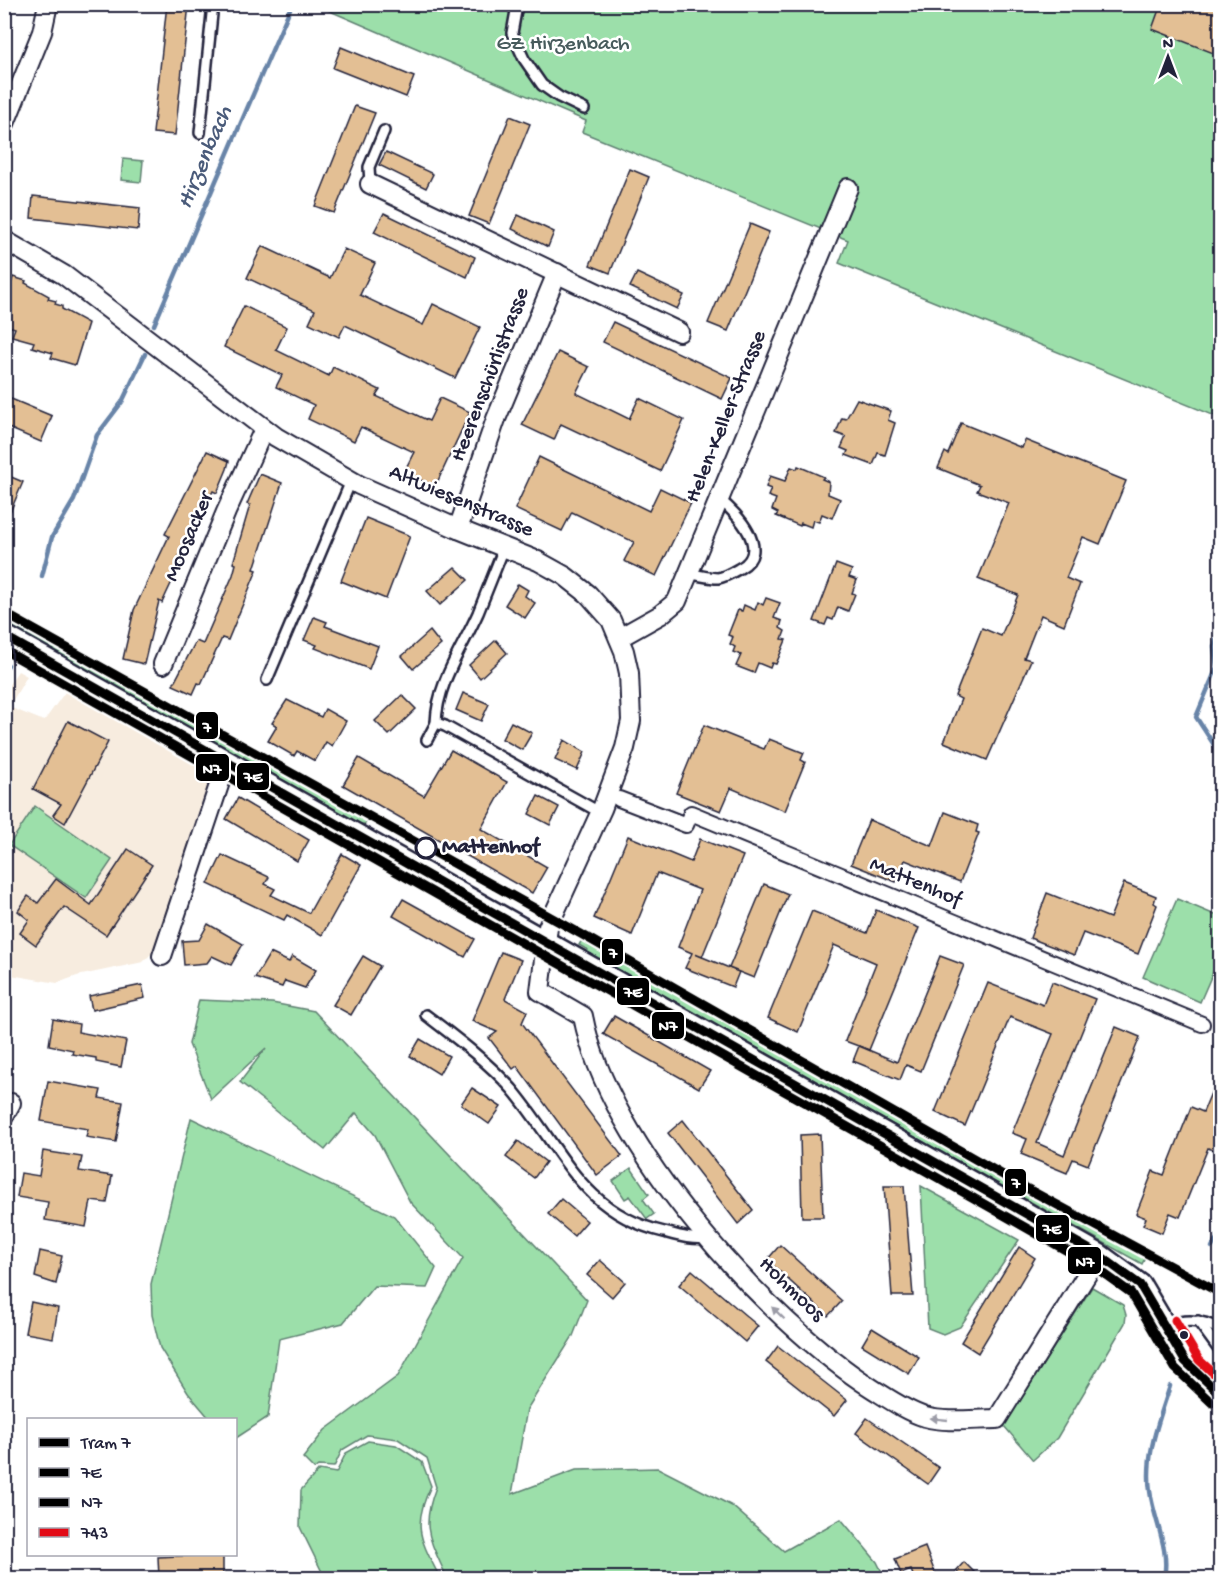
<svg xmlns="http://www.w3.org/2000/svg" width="1225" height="1583" font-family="'Gochi Hand',sans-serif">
<rect width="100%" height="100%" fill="#fff"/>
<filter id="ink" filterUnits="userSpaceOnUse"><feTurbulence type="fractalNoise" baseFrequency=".0167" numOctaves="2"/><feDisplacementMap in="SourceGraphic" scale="12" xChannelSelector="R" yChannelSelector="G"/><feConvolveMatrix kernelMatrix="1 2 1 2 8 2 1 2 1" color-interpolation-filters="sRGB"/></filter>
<g filter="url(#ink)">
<path fill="#f7ecdf" d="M18,671L27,676L9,707L44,721L68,688L209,768L212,777L152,953L143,962L77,976L57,983L5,974L4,692Z"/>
<g fill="#9cdfaa" stroke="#5f8072" stroke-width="1.5">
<path d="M316,5H1220V418L839,263L848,240L582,132L586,121Z"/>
<path d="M123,159L143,161L141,182L121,180Z"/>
<path d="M4,609L372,812L365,824H357L5,626Z"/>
<path d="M35,806L112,860L86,898L9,845Z"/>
<path d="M1177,899L1220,917V956L1200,1002L1143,977Z"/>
<path d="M586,933L997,1168L1149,1250L1142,1264L586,953L588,950L579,945Z"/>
<path d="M199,1000L272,1003L314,1011L587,1300L573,1336L527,1409L512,1494L576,1470L658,1468L732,1506L784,1551L841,1519L877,1562L885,1578H447C430,1539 420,1529 436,1487L427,1458L398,1439L367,1435L342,1450L334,1467L318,1466L314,1469L303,1458L325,1430L398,1376L463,1258L410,1202L375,1135L356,1113L325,1150L240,1082L266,1048L211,1099L189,1044Z"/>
<path d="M191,1118L394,1216L436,1268L427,1288L374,1286L343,1323L279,1339L268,1417L236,1438V1420L210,1419L188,1393L160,1348L152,1315L151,1284Z"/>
<path d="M631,1168L649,1194L643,1199L654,1214L647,1219L630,1196L625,1199L613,1181Z"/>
<path d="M921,1186L1019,1240L960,1327L943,1334L928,1328Z"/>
<path d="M1092,1287L1123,1305L1126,1315L1125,1323L1057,1438L1033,1460L1004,1426Z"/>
<path d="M368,1441L396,1445L422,1462L431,1486C411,1527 421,1540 440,1578H325L300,1527L301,1490L319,1470L336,1473L346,1453Z"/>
</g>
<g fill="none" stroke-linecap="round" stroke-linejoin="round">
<g stroke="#6784a8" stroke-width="4.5">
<path d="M154,325L292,4"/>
<path d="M42,576L52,537L74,500L97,435L122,402L145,354"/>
<path d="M1220,613L1219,632L1214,647L1217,667L1196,717L1220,754"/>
<path d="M4,670L8,665"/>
<path d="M1212,1247L1220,1233"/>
<path d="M1164,1578C1170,1548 1154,1521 1150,1491C1145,1454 1159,1421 1170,1386"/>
</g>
</g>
<g fill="#e3bf94" stroke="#22223b" stroke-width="1.5">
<path d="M167,4H189L175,135L153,133Z"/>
<path d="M1161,4H1221V56L1152,29Z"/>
<path d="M341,47L414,77L406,97L333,68Z"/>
<path d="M355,106L375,113L334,213L315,206Z"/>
<path d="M510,116L530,124L489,224L469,216Z"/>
<path d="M386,152L433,174L426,188L379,165Z"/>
<path d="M630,169L649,177L610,273L590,265Z"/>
<path d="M33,196L140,208L138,230L31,218Z"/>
<path d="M384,213L475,257L467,277L374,232Z"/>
<path d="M518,215L554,232L548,247L512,229Z"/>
<path d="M750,224L769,232L728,331L708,323Z"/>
<path d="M262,246L330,278L344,249L375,263L360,295L423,325L433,304L480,327L455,378L345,325L339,337L309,323L315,310L247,278Z"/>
<path d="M637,273L684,295L677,309L630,287Z"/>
<path d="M13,277L26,281L25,283L49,296L48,299L56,301L55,304L62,306V309L88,323L75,365L51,358L53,353L32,347L34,342L12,336L15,328L4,325V293L8,294Z"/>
<path d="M244,306L287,327L276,350L329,376L333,367L380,390L376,396L429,421L440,398L470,412L435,487L404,472L414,452L361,427L354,441L308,419L314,405L276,387L282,375L224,347Z"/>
<path d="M613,322L732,378L722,399L603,342Z"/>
<path d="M558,352L589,367L576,393L629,419L639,398L684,420L660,471L561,424L554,440L522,425Z"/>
<path d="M4,396L52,416L41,442L4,426Z"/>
<path d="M857,399L891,411L888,420L895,423L885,455L878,453L873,465L846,455L848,451L841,448L846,437L836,433L842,418L846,419Z"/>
<path d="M961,423L1022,448L1025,440L1126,481L1100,544L1083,537L1066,578L1080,584L1064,625L1041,615L1024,658L1031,660L987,760L944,742L961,699L955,696L982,628L1001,636L1018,595L978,579L1009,503L977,491L980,485L938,468L945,452L948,454Z"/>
<path d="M207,451L229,461L227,469L217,493L213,491L179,556L183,558L162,603L159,601L144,664L123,659L134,610L169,536L165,534Z"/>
<path d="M539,457L649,511L660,488L691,503L656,576L624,561L634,542L572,512L562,531L515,509Z"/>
<path d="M798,466L824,477L822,479L829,482L828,494L840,499L832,518L822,514L819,522L813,520L811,527L801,523L800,526L776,516L778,513L772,510L776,499L768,496L771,489L766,487L770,476L785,481L791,467L797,469Z"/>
<path d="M4,474L23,482L4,526Z"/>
<path d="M260,474L282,483L254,569L257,570L228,640L222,638L201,684L198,683L193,694L173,685L196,641L203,644L233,575L236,564L233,563L250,505L247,504Z"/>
<path d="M366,518L410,536L386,599L341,581Z"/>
<path d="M836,564L852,570L849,577L857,580L852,593L855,594L848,611L838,607L833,620L828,618L825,625L814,621Z"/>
<path d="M455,567L468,580L440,605L427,591Z"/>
<path d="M518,584L528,590L525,596L535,603L525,618L505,605Z"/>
<path d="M766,598L780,603L774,618L782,621L780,628L785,631L782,639L786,640L776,664L772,663L770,668L758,663L754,673L736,666L741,655L733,652L735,647L730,644L733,637L728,635L738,610L742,611L744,605L755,610L758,602L763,605Z"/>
<path d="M314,617L327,622L325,626L378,646L369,669L315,648L317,645L304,640Z"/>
<path d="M430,631L441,645L413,669L402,656Z"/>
<path d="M496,640L507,653L480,678L469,665Z"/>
<path d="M463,693L489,704L481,721L456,710Z"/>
<path d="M402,695L416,709L389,735L375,721Z"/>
<path d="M287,700L321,717L325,709L346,721L332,746L326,742L315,761L297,751L294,756L268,741L277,726L272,723Z"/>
<path d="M68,721L108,742L65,823L53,815L61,804L33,789Z"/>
<path d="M511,722L532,733L522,750L502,739Z"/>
<path d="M704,725L764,749L769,739L804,753L801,760L805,762L785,811L731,788L721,811L676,793Z"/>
<path d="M564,740L585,752L577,770L555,760Z"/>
<path d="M451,750L507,782L481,829L547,867L532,893L343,785L359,758L424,796Z"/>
<path d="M538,796L559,807L550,825L529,814Z"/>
<path d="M238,798L309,840L297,861L226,819Z"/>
<path d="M945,812L978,825L976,832L979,833L960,882L905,860L896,882L851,864L869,820L932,846Z"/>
<path d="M628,836L691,862L700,839L743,856L702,957L695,954L739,972L733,987L685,968L692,953L678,947L700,890L657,873L632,935L594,918Z"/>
<path d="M128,849L152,865L106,935L64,907L36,945L20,933L29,920L18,911L28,896L38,903L56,879L91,905Z"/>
<path d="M342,854L361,865L322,935L287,915L284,920L208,884L222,855L269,877L265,884L275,889L271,895L309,913Z"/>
<path d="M1124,883L1156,896L1154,903L1157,905L1138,954L1083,933L1074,955L1030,938L1047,893L1110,918Z"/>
<path d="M764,884L788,894L754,978L729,968Z"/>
<path d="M403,899L475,939L465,957L393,916Z"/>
<path d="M876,910L919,928L869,1050L845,1041L876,963L834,945L798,1032L768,1018L812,911L867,933Z"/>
<path d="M208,924L243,944L231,965L212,956L207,963L184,965L182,941L199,940Z"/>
<path d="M501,952L521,960L505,999L527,1011L522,1023L622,1156L597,1175L517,1066L513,1069L489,1038L497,1032L472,1021Z"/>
<path d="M270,953L289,962L292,956L316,970L305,988L285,981L282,987L255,978Z"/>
<path d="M363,956L380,966L351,1015L333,1005Z"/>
<path d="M940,956L964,965L921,1071L906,1065L900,1080L853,1061L859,1046L897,1062Z"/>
<path d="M1052,982L1095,999L1037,1143L1064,1155L1116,1027L1140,1037L1088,1165L1073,1159L1067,1173L1021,1154L1027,1139L1012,1133L1053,1034L1010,1017L965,1126L935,1112L988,983L1043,1005Z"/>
<path d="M142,985L145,998L92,1010L89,996Z"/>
<path d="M614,1016L710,1071L699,1088L603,1034Z"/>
<path d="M53,1019L79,1024L78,1032L126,1041L121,1067L96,1062V1058L72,1054L73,1050L49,1045Z"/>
<path d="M420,1039L449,1056L439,1074L410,1056Z"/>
<path d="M1221,1069V1153L1208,1148L1180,1217L1170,1213L1162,1233L1143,1225L1146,1218L1136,1214L1153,1171L1164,1175L1191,1107L1203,1112Z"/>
<path d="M48,1081L101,1090L99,1098L123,1102L116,1142L86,1137L88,1129L41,1121Z"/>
<path d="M472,1088L501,1107L489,1124L461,1104Z"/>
<path d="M683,1120L753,1210L738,1224L668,1133Z"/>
<path d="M820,1134L823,1217H802L800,1135Z"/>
<path d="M518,1141L546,1162L534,1178L506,1157Z"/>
<path d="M43,1151L82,1157L79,1171L112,1176L107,1203L91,1201L86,1227L45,1220L48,1202L17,1197L21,1173L39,1176Z"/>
<path d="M884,1186H904L913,1296H892Z"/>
<path d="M561,1199L587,1221L574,1236L548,1214Z"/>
<path d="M780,1245L842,1301L828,1316L767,1260Z"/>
<path d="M1019,1247L1035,1258L978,1353L961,1342Z"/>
<path d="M40,1251L62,1256L56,1284L35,1277Z"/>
<path d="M600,1260L625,1282L612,1297L587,1275Z"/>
<path d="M692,1270L758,1326L745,1342L679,1285Z"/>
<path d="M31,1302L58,1308L53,1338L25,1333Z"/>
<path d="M872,1328L919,1357L909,1374L862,1345Z"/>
<path d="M778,1346L847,1400L834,1416L766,1362Z"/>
<path d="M867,1418L939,1468L928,1484L856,1433Z"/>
<path d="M925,1547L937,1578H914L911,1570L901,1574L895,1559Z"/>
<path d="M223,1554V1578H159L158,1557Z"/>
<path d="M964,1562L980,1578H963L956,1571Z"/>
</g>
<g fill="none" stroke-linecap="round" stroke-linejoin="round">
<g stroke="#22223b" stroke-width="14">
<g id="service">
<path d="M510,4L516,11L512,33L524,59L542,85L559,97L584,109"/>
<path d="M200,133L213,4"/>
<path d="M370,184L369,167L384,131"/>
<path d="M690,574C699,575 709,578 718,578C725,577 733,572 740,568C772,551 737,513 720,500"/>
<path d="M267,680L351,481"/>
<path d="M436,723C437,683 462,649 478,613C487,591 495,570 504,548"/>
<path d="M427,740L436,723L445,726L592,808L602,809"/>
<path d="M426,1015C456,1038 487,1061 512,1089C562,1148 580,1212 664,1232C679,1236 692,1240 708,1238"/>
<path d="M1198,1321L1220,1351"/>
<path d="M1165,1326C1184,1319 1203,1319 1220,1330"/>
</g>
</g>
<g stroke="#22223b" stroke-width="18">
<path id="pedestrian" d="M619,799L686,825L691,813L1202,1024"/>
</g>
<g stroke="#22223b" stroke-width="22">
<g id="minor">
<path d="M4,126L42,32L48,4"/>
<path d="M370,184L679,332"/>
<path d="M4,240L64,275L276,437L359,485L458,529L538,561L565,576L588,594L611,620L624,651L629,673L631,721L625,748L602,809L548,927L540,991L583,1016C607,1144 765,1320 873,1389C889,1399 906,1411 925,1417C947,1423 974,1419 997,1419L1099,1255"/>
<path d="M458,529L496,419L557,273"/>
<path d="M619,638L660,615L677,601L848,188"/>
<path d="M163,664L226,512L264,429"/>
<path d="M162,956L227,761"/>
<path d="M4,1116L11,1103"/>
</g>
</g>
<g stroke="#22223b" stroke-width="26">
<path id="tertiary" d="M4,636L1099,1255L1140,1285L1185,1361L1220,1394"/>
</g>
<use href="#service" stroke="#fff" stroke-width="9"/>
<use href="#pedestrian" stroke="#fff" stroke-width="14"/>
<use href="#minor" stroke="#fff" stroke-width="18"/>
<use href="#tertiary" stroke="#fff" stroke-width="21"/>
<g stroke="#fff" stroke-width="14">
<path id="bus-1" d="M4,636L1099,1255L1140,1285L1185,1361L1220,1394"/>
</g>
<g stroke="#fff" stroke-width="14">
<path id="bus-2" d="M4,650L1092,1265L1131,1293L1175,1368L1212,1403"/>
</g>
<g stroke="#fff" stroke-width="14">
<path id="bus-3" d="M1175,1320L1199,1360L1220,1379"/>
</g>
<use href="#bus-1" stroke="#000" stroke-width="9"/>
<use href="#bus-2" stroke="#000" stroke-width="9"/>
<use href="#bus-3" stroke="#e20a16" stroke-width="9"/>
<g stroke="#fff" stroke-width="14">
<path id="tram-1" d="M4,613L581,934L1017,1183L1220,1293"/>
</g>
<use href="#tram-1" stroke="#000" stroke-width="9"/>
</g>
<defs><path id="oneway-solid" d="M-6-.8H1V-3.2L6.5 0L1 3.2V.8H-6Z" transform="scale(1.5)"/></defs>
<g fill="#9c9ca7">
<use href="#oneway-solid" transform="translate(778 1313) rotate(-136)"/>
<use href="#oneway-solid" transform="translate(939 1419) rotate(-174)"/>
</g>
</g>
<circle fill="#fff" stroke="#22223b" stroke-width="3" cx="426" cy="848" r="10"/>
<circle fill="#22223b" stroke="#fff" stroke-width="2" cx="1184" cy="1335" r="5"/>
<g text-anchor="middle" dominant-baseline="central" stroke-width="5" stroke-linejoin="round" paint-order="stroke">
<g font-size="22" fill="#475b5c" stroke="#fff">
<text x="563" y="45">GZ Hirzenbach</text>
</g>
<g font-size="22" fill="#22223b" stroke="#fff">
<text transform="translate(491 375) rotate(-69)">Heerenschürlistrasse</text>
<text transform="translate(727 417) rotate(-68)">Helen-Keller-Strasse</text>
<text transform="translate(461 502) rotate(23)">Altwiesenstrasse</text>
<text transform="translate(190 537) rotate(-67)">Moosacker</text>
<text transform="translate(915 883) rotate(23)">Mattenhof</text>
<text transform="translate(791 1290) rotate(44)">Hohmoos</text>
</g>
<g font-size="22" font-weight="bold" fill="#22223b" stroke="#fff" text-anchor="start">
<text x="442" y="848">Mattenhof</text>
</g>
<g font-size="24" font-style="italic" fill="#4a5b7a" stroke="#fff">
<text transform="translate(206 158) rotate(-67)">Hirzenbach</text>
</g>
</g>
<g stroke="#fff" stroke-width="2">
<rect x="195" y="711" width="24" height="29" rx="6" fill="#000"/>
<rect x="195" y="753" width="35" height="29" rx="6" fill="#000"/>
<rect x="236" y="762" width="34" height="29" rx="6" fill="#000"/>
<rect x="601" y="938" width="23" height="28" rx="6" fill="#000"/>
<rect x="616" y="977" width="34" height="29" rx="6" fill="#000"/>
<rect x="651" y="1011" width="34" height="29" rx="6" fill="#000"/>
<rect x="1004" y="1168" width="23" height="29" rx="6" fill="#000"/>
<rect x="1035" y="1214" width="35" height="29" rx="6" fill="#000"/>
<rect x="1067" y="1246" width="35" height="29" rx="6" fill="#000"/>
</g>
<g font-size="16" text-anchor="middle" font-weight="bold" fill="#fff">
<text x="207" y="732">7</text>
<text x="212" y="774">N7</text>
<text x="253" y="782">7E</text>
<text x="613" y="958">7</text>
<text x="633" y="997">7E</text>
<text x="668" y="1031">N7</text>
<text x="1016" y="1188">7</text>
<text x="1052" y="1234">7E</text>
<text x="1085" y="1267">N7</text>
</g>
<rect width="1225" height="1583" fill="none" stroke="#fff" stroke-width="24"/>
<rect x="12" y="12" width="1201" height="1559" fill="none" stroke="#22223b" stroke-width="2" filter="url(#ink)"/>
<rect x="27" y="1418" width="210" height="138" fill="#ffffff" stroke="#a7a7b1" stroke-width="1.5"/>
<rect x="39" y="1438" width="30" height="9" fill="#000000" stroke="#a7a7b1" stroke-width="1.5"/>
<text x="81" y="1448" font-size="18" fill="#22223b">Tram 7</text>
<rect x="39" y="1468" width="30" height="9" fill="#000000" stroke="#a7a7b1" stroke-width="1.5"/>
<text x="81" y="1478" font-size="18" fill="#22223b">7E</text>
<rect x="39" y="1498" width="30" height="9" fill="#000000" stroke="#a7a7b1" stroke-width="1.5"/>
<text x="81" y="1508" font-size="18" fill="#22223b">N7</text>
<rect x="39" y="1528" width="30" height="9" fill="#e20a16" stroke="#a7a7b1" stroke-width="1.5"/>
<text x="81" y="1538" font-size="18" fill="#22223b">743</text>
<g transform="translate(1168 57)" stroke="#ffffff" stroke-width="4.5" paint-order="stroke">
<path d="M0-4.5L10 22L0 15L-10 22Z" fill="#22223b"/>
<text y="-9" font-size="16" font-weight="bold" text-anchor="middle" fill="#22223b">N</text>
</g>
</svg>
